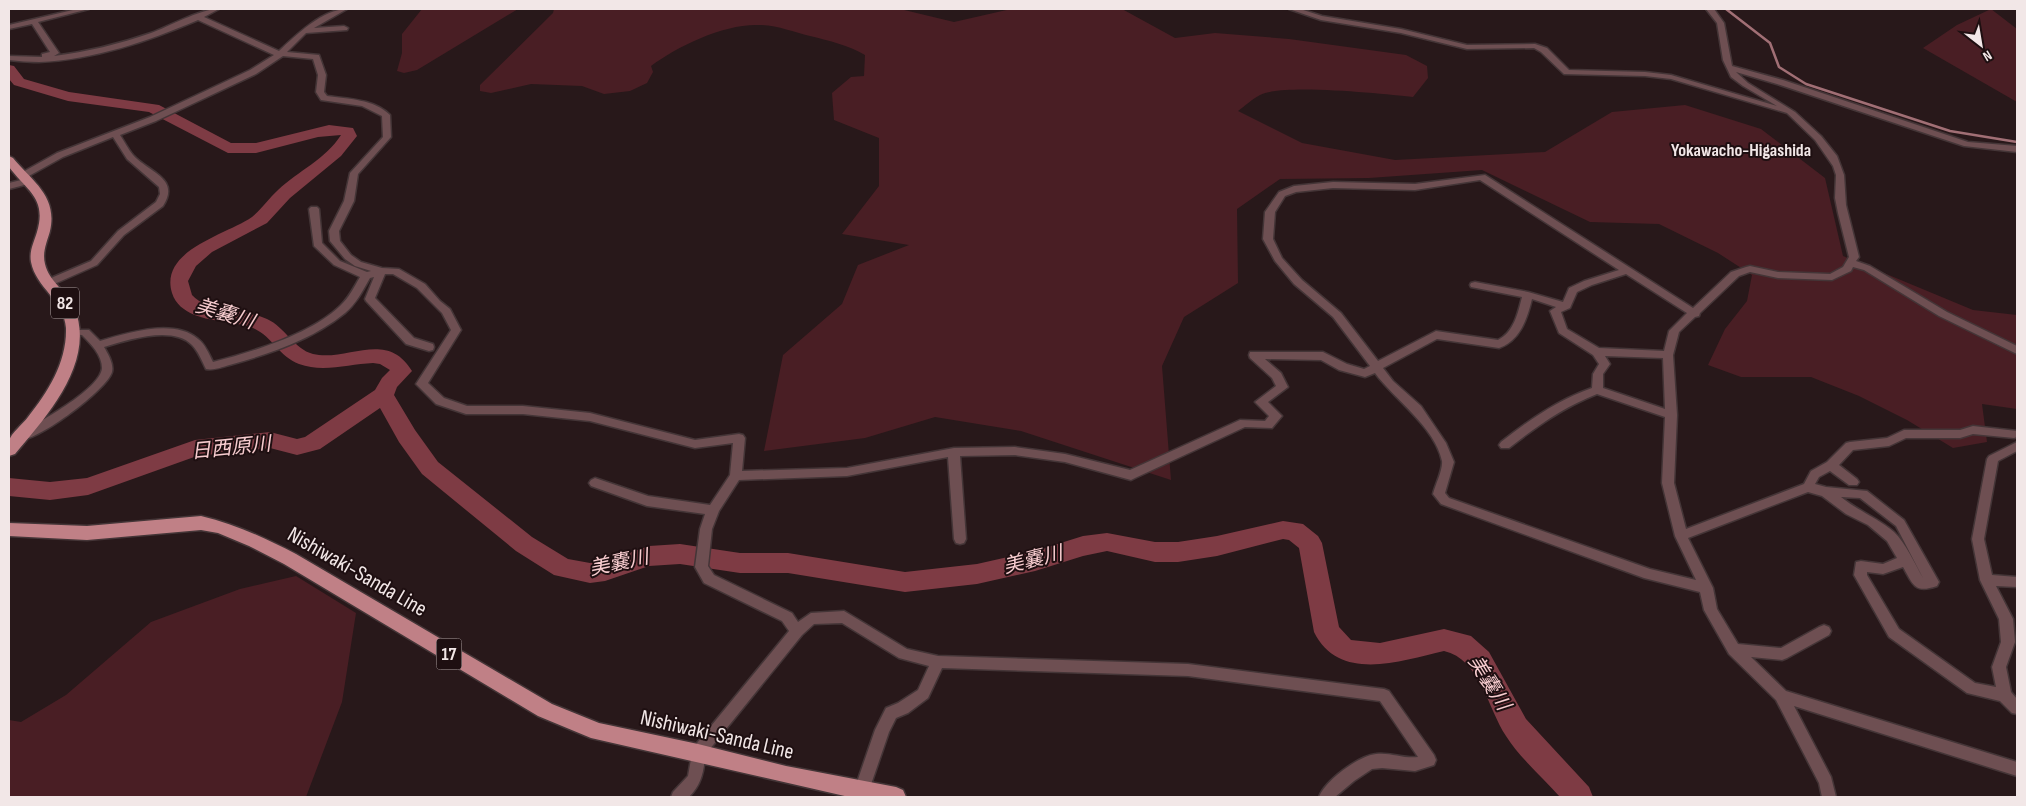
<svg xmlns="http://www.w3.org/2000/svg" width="2026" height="806" font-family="'Sofia Sans Condensed','Noto Sans JP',sans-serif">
<rect width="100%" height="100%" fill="#28181a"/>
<g fill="#491e24">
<path d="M422,9H518L417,70L404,73L397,71L402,53V34Z"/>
<path d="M554,9H900L954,22L1011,9H1122L1175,38L1215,33L1289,39L1406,55L1427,66L1428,78L1413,97C1383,94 1283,83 1260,95C1252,99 1245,106 1238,111L1302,143L1395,160L1545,152L1612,112L1685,105L1761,129L1825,178L1843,256L1973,310L2017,315V409L1982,404L1987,442L1953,448L1907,420L1859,396L1811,377H1741L1708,365L1725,329L1747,301L1752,275L1718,253L1659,224L1590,222L1482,170L1369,178L1280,179L1237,209L1238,283L1184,317L1162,366L1171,480L1021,431L935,417L865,438L764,451L783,355L842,304L858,265L909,245L842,234L879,186V138L834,120L832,93L851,77L864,76L865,55C848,45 830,41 810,36C793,32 776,25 758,25C724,24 678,46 651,66L653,72L647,83L630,91L604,94L582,86L531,84L491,93L480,91V85L553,13Z"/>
<path d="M1991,9L2017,29V102L1923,48L1957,25Z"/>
<path d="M296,576L356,613L342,702L306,797H9V720L21,722L66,695L151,622L240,589Z"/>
</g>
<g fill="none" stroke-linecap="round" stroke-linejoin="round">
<path stroke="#a16f75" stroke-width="2.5" d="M1726,9L1770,43L1779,67L1806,84L1950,131L2017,142"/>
<path fill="#7e3b44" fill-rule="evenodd" d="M9,65L14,66L24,79L69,92L159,105L231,143H256L329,125L353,128L357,136L341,156L290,198L267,223L212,252L196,266L188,281L192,295C211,315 243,308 267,319C285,327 294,349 313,354C347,362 387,329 412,371L397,387L394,395L415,430L438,462L532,537L568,559L590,563L605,561L649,546L680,544L740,553H788L905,572L977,564L1035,551L1083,536L1107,533L1155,542H1178L1217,536L1283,521L1303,524L1318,536L1322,543L1339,627L1351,640L1380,643L1444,629L1471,636L1489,652L1526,719L1589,787L1593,797H1560C1543,778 1520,758 1506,736C1488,709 1480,659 1444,651C1401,661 1339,683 1314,632L1299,548L1289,540L1283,539L1217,556L1178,562H1155L1107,551L1083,556L1035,571L977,584L905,592L788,573H740L680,564L649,566L605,581L590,583L554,575L516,551L422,474L399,442L380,408L320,449L297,455L270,448L197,456L88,495L50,500L9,496V478L50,482L87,478L195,440L270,432L297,439L305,437L375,390L382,378L390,370L380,364L373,363C349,364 323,373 299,364C280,357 272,337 255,329C246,324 235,324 225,322C206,319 179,315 172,293C159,250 226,235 252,217C262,209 269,198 278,190C298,171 326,159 341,135L318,137L256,153H228L149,112L68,101L14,85L9,79Z"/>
<g stroke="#443537" stroke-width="3">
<g id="street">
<path d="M77,9H89L38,22L59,53L54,56C87,52 119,44 151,33C168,27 202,8 219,9L204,17L279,51C296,35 323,9 347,9L314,28L344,26L348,28L347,30L306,33L287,52L319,55L326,75L324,92L327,96C348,99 374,99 390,115L391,137L358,174L354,201L339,231L340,241L351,255L361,262L382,268L399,269L425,284L440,301L450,309L461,330L428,383L444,398L467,406H523L590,413L695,440L739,434L743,435L745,438L742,471L847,468L954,448L1015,447L1065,454L1130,470L1240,420L1265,421L1269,416L1255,402L1276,386L1272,378L1250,358L1249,355L1250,352H1323L1347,364L1364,369L1370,366L1333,317L1294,284L1275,261L1263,239L1265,212L1279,192L1294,186L1333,182L1415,184L1485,175L1693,308L1731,272L1746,267L1750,266L1778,272L1830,274L1843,267L1849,257L1838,213L1835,198L1836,175L1833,166L1815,140L1787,113L1671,79L1645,76L1564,74L1541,52L1534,48L1467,49L1401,33L1321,20L1289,9H1300L1322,16L1401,29L1467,45L1535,44L1547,48L1569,70L1645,72L1671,75L1777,106L1743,86L1731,77L1723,60L1717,23L1706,9H1714L1724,23L1732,66L1783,80L1968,142L2017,146V152L1964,146L1777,84L1736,72L1748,83L1795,112L1821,136L1837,156L1844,175L1846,205L1859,257L1856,261L1870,266L1947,312L2017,346V354L1939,316L1864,270L1853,267L1851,271L1832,280L1778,278L1750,272L1739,276L1700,313L1699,316L1695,317L1679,332L1673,355L1677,415L1674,483L1686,529L1804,484L1811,471L1827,462L1846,443L1850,442L1887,438L1904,430H1960L1973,426L2017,431V437L2014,438L1973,434L1960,438H1906L1889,446L1853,450L1839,465L1857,479L1859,482L1857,485H1849L1830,471L1819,477L1815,484L1826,487L1867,491L1904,520L1939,582L1937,586C1914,594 1913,584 1903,567L1883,574L1867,572V575L1899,629L1975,683L1996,687L1992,667L2001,642L1999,619L1980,580L1972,539L1987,459L1989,456L2017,442V451L1998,461L1984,539L1992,575L2017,577V587L1996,586L2013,619L2015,642L2006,667L2011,692L2017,699V714L2012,713L2000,701L1967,693L1889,637L1854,575L1856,562L1861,561L1883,564L1897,558L1887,541L1868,525L1846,514L1822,496L1808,492L1688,538L1713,588L1717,609L1738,644L1781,648L1819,627L1824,625L1829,627L1831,631L1829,635L1787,658L1782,660L1751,657L1786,691L2017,762V776L1794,706L1831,777L1836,797H1822L1819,783L1776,700L1729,654L1704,610L1700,592L1644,578L1441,504L1433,494C1435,485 1443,470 1442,461C1435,427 1394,399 1375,373L1365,377L1339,370L1321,360L1265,359L1281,373L1288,387L1268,402L1282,416L1272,428L1245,427L1135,478L1131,480L1065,462L1015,455L960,456L966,539L964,543L960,544L956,543L954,539L948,457L847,476L739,480L719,511L712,529L708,566L714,575L792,613L798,622L811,613L844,611L907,649L938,656L1188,664L1384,689L1389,691L1434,755L1436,760L1434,765L1415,771L1382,768L1372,769L1354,781L1335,797H1319C1325,781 1358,756 1376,754C1390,752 1404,759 1418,757L1380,701L1188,676L942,668L928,698L908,713L896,718L889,732L867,796H857L854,791L875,730L886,708L898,703L918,690L929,666L899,658L842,623L814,624L802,635L705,755C704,772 701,785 689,797H671L673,792L688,776L693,748L789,631L782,621L704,583L695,567L700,529L705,514L647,506L591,486L589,483L591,480L595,478L648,496L710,505L730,475L733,443L695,448L590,421L523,414H466L436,404L416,384L451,330L442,313L417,288L393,274H385L375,298L414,338L433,344L434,347L433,350L429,351L406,344L366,301L365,299L374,277L370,278C363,290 356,304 345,313C313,339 272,353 233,364C225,366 214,371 206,369C202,361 198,351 192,345C173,325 127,340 104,347C108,354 114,364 112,372C107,390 33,445 17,440L15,437L17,434C35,425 101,389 102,368C102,355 91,344 82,335L70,334L69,332L70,330H89L100,341C127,333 174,318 198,339C205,344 209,354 213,362C252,352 311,334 340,306C349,298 354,287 360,277L334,265L314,246L309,209L311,207H317L319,209L322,243L340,261L367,272L371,271L355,266L345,259L330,241L329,231L344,201L350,173L383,137L382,116L362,106L321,100L316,92L318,75L313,59L283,56L256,74L156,121L120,135C124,141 128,149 133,155C148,172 181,178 163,206L124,235L97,265L52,285H44L43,283L44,281L91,261L118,231L156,202L160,194L159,187L127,159L113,137L63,157L27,177H21V173L57,153L150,117L250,70L274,55L198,20C148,41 94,60 39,62C29,62 19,61 9,60V56L42,57V54L50,52L32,24L9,29V25ZM1480,180L1619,270L1584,281L1569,288L1563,302L1528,292L1475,282L1471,283L1470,285L1471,287L1522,297C1518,313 1514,332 1498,340L1436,331L1378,361L1341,313L1302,280L1282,258L1273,239L1275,212L1285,196L1296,192L1333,188L1415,190ZM1626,274L1687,313L1669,331L1664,351L1599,348L1567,329L1561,312L1570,308L1577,292L1592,285ZM1532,299L1556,307L1550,311L1559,333L1593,355L1599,364L1593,374L1592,388C1558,400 1529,420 1501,442L1499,445L1501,448H1509C1537,426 1564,407 1597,394L1665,417L1662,483L1675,536L1696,580L1650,569L1449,498L1445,493L1454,462L1446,443L1421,406L1393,381L1383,368L1437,339L1499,348C1520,341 1527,319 1532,299ZM1605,356L1663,358L1665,409L1603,388V374L1610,364ZM1841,497L1860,498L1896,526L1923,578C1915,564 1905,542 1894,532C1878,518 1858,511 1841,497Z"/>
<path d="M29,178L34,181L32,183L9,189V183Z"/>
</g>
</g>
<g stroke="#443537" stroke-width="3">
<g id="primary">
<path d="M9,156L13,158C32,181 58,196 50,231C47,242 42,252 45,264C49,282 67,291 74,307C97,361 47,416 15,454L9,456C9,452 8,445 9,441C11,433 23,424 28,417C48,392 67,362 66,328C64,300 36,288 31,262C29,251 34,242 37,232C47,198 27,191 9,167Z"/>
<path d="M201,516C235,524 265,538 296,554L552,704L599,723L698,744L786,766L896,787L903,790L906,797H849L591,738L538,716L284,564L249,546L218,533L201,530L87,540L9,536V523L87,526Z"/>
</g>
</g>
<use href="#street" fill="#6e4f52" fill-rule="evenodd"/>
<use href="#primary" fill="#c08086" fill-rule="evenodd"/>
</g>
<g text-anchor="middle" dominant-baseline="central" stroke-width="4" stroke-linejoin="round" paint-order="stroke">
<g font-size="18" font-weight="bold" fill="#f2e7e7" stroke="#1e0f11">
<text x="1741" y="150">Yokawacho-Higashida</text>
</g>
<g fill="#1e0f11" stroke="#b2a6a7" stroke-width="1">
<rect x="51" y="287.5" width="28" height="31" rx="4"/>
<rect x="436.5" y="638.5" width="25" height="31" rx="4"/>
</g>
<g font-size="18" font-weight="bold" fill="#f2e7e7">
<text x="65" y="303">82</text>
<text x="449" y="654">17</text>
</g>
<g font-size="20" font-style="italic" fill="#f7cccf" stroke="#1e0f11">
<text transform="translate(225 314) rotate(17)">美嚢川</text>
<text transform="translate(231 448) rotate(-6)">日西原川</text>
<text transform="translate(1033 560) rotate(-14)">美嚢川</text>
<text transform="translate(619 563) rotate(-12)">美嚢川</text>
<text transform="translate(1489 683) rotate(58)">美嚢川</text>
</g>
<g font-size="22" fill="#f2e7e7" stroke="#1e0f11">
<text transform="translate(357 572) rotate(30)">Nishiwaki-Sanda Line</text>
<text transform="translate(717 735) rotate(13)">Nishiwaki-Sanda Line</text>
</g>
</g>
<rect width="2026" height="806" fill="none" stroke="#f2e7e7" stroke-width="20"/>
<g transform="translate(1981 45) rotate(149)" stroke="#1e0f11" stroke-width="4" paint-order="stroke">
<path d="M0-4L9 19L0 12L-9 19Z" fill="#f2e7e7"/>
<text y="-8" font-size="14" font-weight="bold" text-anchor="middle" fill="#f2e7e7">N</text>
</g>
</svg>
